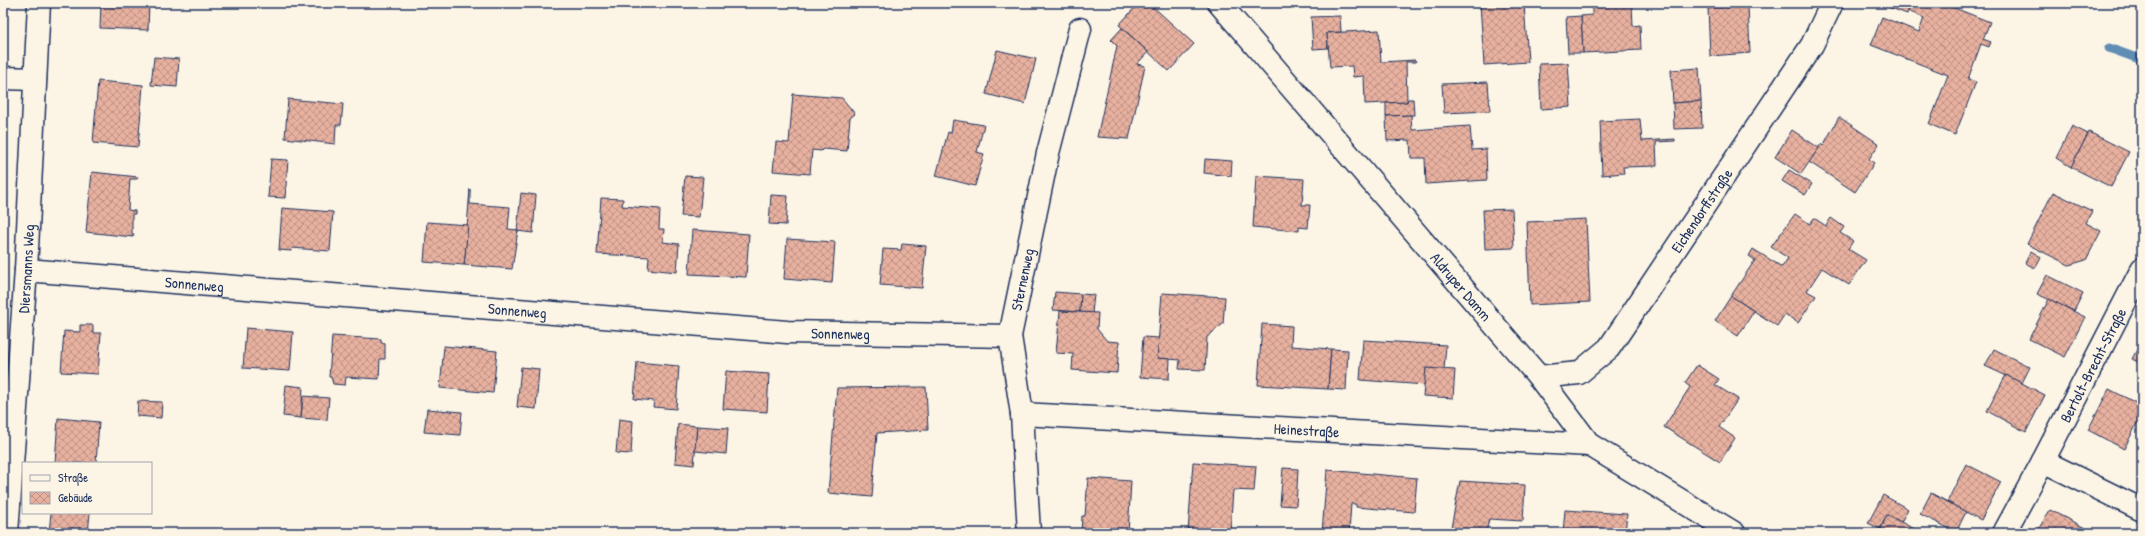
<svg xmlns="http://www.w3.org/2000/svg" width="2145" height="536" font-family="'Patrick Hand',sans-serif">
<defs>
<pattern id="building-cross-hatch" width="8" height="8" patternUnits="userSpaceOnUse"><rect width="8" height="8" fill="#e8b19f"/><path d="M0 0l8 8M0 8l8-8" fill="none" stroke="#bb9085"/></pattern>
</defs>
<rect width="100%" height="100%" fill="#fcf5e5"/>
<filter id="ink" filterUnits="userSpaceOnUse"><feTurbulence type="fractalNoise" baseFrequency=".025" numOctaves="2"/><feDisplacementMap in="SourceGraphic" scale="8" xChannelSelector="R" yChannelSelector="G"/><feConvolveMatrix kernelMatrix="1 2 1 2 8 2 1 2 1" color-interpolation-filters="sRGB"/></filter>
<g filter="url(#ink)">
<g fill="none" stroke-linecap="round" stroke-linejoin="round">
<path stroke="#5f8db4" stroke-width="9" d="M2109,48L2142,60"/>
</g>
<g fill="url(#building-cross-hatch)" stroke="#1b2f5e">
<path d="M101,3H149L148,30L100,28Z"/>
<path d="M1139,3H1149L1194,44L1169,71L1119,25Z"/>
<path d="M1278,3H1327V4L1278,6Z"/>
<path d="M1480,3H1524L1528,62L1484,65Z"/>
<path d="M1592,3H1632L1633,26L1640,25L1641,50L1583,53L1581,16L1592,15Z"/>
<path d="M1883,3H1911L1907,14L1883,5Z"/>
<path d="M1911,3H1942L1990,22L1983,39L1991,42L1989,47L1981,44L1968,79L1976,82L1955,135L1929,124L1948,75L1871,45L1882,17L1919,32L1924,18L1908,11Z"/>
<path d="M1748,6L1750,53L1710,56L1708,8Z"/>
<path d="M1340,16L1341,32L1327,33L1328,48L1313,49L1311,17Z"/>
<path d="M1581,16L1583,53H1568L1566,17Z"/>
<path d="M1122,28L1148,52L1137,64L1145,66L1129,139L1097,137L1117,46L1111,40Z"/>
<path d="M1379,30L1381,62L1415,60L1416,62H1406L1407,102L1365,104L1364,76L1353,77L1352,66L1330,67L1327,33Z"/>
<path d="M997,50L1036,59L1025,104L986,94Z"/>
<path d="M154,57L179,59L177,87L151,85Z"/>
<path d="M1568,63L1571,107L1541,109L1539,64Z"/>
<path d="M1699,68L1701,101L1673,103L1671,70Z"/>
<path d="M98,81L143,85L138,147L93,143Z"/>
<path d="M1488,82L1490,111L1444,113L1442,84Z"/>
<path d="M793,94L842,98L855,114L850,118L847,151L823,149L821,151L812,150L810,174L773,171L776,142L789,143Z"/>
<path d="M288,99L343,104L341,125H336L335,144L285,138Z"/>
<path d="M1408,99H1413L1414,115L1386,116V103L1407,102Z"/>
<path d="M1701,101L1702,128L1674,129L1673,103Z"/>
<path d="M1411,115L1412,130L1470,126L1472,150L1486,149L1487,180L1426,184L1425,158H1411L1410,140L1387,141L1386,116Z"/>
<path d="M1839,117L1879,144L1869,159L1874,163L1855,192L1809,162L1821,144L1823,146Z"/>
<path d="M1640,119L1642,141L1675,139V141L1656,142L1657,166L1623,167L1624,173L1602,175L1600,121Z"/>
<path d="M953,120L984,125L977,152L984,154L975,186L936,176L948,132L951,133Z"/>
<path d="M2072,126L2088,134L2071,167L2056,158Z"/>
<path d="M1792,130L1819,148L1801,174L1775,157Z"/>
<path d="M2089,132L2129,152L2111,187L2071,167Z"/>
<path d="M271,159L288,160L285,198L268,197Z"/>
<path d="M1205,159L1232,161L1231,176L1204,173Z"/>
<path d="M1789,170L1812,184L1805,195L1782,181Z"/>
<path d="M92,172L138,177L137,179H130L128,210L135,211V214H132V234H134L133,237L86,232Z"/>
<path d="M685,176L703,177L699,217L681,216Z"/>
<path d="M1256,176L1304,179L1302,205H1310L1308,228L1299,227V231L1253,227Z"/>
<path d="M470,189V204L510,207L508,229L518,230L512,269L464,265Z"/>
<path d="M2053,192L2092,211L2086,223L2101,231L2086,260L2069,265L2027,244Z"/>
<path d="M521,193L536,195L533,233L517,231Z"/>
<path d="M771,195L788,196L786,225L769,224Z"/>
<path d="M601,198L623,199L622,206L660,209L659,229H664L663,242L679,244L677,272L648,269L649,257L597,254Z"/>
<path d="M282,208L333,212L330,251L292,248L291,251L279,250Z"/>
<path d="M1512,209L1514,248L1485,249L1483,210Z"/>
<path d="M1795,214L1810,224L1814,218L1826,226L1831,218L1844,227L1840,233L1853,241L1848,249L1866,260L1849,285L1822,268L1807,291L1816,296L1798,323L1785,314L1777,326L1731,296L1755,260L1749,256L1753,249L1782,267L1788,258L1771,247Z"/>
<path d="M1586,219L1590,302L1530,305L1527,222Z"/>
<path d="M427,222L468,225L464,265L424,262Z"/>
<path d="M692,230L749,234L746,277L689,274Z"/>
<path d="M787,239L835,242L832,283L784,279Z"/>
<path d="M902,244L926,246L922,288L880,285L883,249L901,250Z"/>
<path d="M2031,251L2041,257L2035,268L2025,263Z"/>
<path d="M2047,275L2083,293L2074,311L2037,294Z"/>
<path d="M1055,292L1081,294L1080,312L1053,310Z"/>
<path d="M1162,293L1225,297L1223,324L1207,337L1205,370L1179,369L1180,360L1157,358Z"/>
<path d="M1081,294L1094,295L1092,313L1080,312Z"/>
<path d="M1731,296L1754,311L1738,336L1715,321Z"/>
<path d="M2049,299L2085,317L2065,357L2029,339Z"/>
<path d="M1060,311L1098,313L1097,329L1107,341L1119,342L1117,373L1072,370L1073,354L1056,353Z"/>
<path d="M1262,324L1292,326L1291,346L1331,349L1328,389L1258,385Z"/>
<path d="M80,325H93V333H101L98,374L61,372L64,331L80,332Z"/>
<path d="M246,328L293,332L290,371L243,368Z"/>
<path d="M332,336L381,339V343H385V359H380L379,379L346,377L345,385L333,384L331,377H329Z"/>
<path d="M1143,337L1159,338L1157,358L1170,359L1169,379L1140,377Z"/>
<path d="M1363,340L1446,345L1444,370L1426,368L1425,385L1360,380Z"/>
<path d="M2142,340V364L2132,359Z"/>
<path d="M444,346L497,351L493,393L440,388Z"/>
<path d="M1331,349L1348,350L1346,390L1328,389Z"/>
<path d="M1994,349L2030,367L2022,383L1985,366Z"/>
<path d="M637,362L679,366L676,409L653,407L654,401L634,399Z"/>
<path d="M1697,365L1719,379L1715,385L1738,399L1719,427L1735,438L1720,462L1664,427L1690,387L1685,383Z"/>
<path d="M521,367L539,369L536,409L517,407Z"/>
<path d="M1426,368L1455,370L1453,398L1423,396Z"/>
<path d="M726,371L769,374L767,412L723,409Z"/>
<path d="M2006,375L2045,395L2026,432L1987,411Z"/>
<path d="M286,385L303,387L301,418L283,416Z"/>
<path d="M926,387L928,430L877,433L872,497L828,493L837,388Z"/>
<path d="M2109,389L2142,406V414L2124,449L2088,430Z"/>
<path d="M303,396L329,398L327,420L301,418Z"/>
<path d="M138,401L162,402L161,418L137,416Z"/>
<path d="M427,409L462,412L460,435L424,432Z"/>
<path d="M58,418L99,422L96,463H55Z"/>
<path d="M619,419L633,421L631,454L616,453Z"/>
<path d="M678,424L697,426L694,465L675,463Z"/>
<path d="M697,426L728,428L726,454L695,451Z"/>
<path d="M1193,462L1256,466L1254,491L1233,490L1230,533H1188Z"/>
<path d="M1966,464L2001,482L1981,520L1947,502Z"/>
<path d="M1283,468L1298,469L1296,506L1280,505Z"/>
<path d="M1327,470L1417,478L1414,512L1356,507V504H1351L1349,533H1322Z"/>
<path d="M1088,478L1131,481L1128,533H1081L1082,516H1085Z"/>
<path d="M1460,481L1525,485L1523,521L1489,519L1486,533H1450Z"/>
<path d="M1931,493L1966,512L1956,532L1920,514Z"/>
<path d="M1883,495L1908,509L1901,522L1887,515L1880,529L1868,523Z"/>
<path d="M1565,510L1627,514L1625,533H1563Z"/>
<path d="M2050,510L2087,529L2085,533H2036Z"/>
<path d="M51,513H90L88,533H49Z"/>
<path d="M1887,515L1901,522L1922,533H1879Z"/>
<path d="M1428,529L1451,531L1450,533H1427Z"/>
</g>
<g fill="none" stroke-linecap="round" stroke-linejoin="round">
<g stroke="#1b2f5e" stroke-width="25">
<g id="minor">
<path id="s1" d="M1219,3L1539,377L1590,445L1734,533"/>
<path d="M3,78L35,79"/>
<path id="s2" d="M26,270L787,332L1010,336"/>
<path id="s3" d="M1539,377L1579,373L1609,348L1812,45L1832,3"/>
<path id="s4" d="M1022,414L1590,445"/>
<path d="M2043,461L2142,510"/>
<path id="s5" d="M7,533L26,270L39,3"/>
<path id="s6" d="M1029,533L1022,414L1010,336L1048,153L1080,29"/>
<path id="s7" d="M2004,533L2043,461L2142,269"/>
</g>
</g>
<use href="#minor" stroke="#fcf5e5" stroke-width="22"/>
</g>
</g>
<g text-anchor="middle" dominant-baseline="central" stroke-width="3" stroke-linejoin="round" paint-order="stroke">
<g font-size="15" fill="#1b2f5e" stroke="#fcf5e5">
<text stroke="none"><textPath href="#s3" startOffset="245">Eichendorffstraße</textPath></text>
<text stroke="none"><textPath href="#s5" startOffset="265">Diersmanns Weg</textPath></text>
<text stroke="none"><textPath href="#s6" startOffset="256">Sternenweg</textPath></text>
<text stroke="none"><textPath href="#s2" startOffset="169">Sonnenweg</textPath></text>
<text stroke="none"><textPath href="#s1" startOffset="373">Aldruper Damm</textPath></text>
<text stroke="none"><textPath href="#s2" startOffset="493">Sonnenweg</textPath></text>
<text stroke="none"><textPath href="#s2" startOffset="817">Sonnenweg</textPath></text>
<text stroke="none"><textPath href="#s7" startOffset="190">Bertolt-Brecht-Straße</textPath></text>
<text stroke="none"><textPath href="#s4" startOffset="285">Heinestraße</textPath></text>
</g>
</g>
<rect width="2145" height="536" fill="none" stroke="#fcf5e5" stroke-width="16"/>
<rect x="8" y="8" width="2129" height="520" fill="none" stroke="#1b2f5e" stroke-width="1.5" filter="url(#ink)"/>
<rect x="22" y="462" width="130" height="52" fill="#fcf5e5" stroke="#a2a6af"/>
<rect x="30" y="475" width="20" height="6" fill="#fcf5e5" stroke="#a2a6af"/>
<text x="58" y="482" font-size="12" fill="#1b2f5e">Straße</text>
<rect x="30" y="492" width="20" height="12" fill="url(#building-cross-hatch)" stroke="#a2a6af"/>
<text x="58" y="502" font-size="12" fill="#1b2f5e">Gebäude</text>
</svg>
